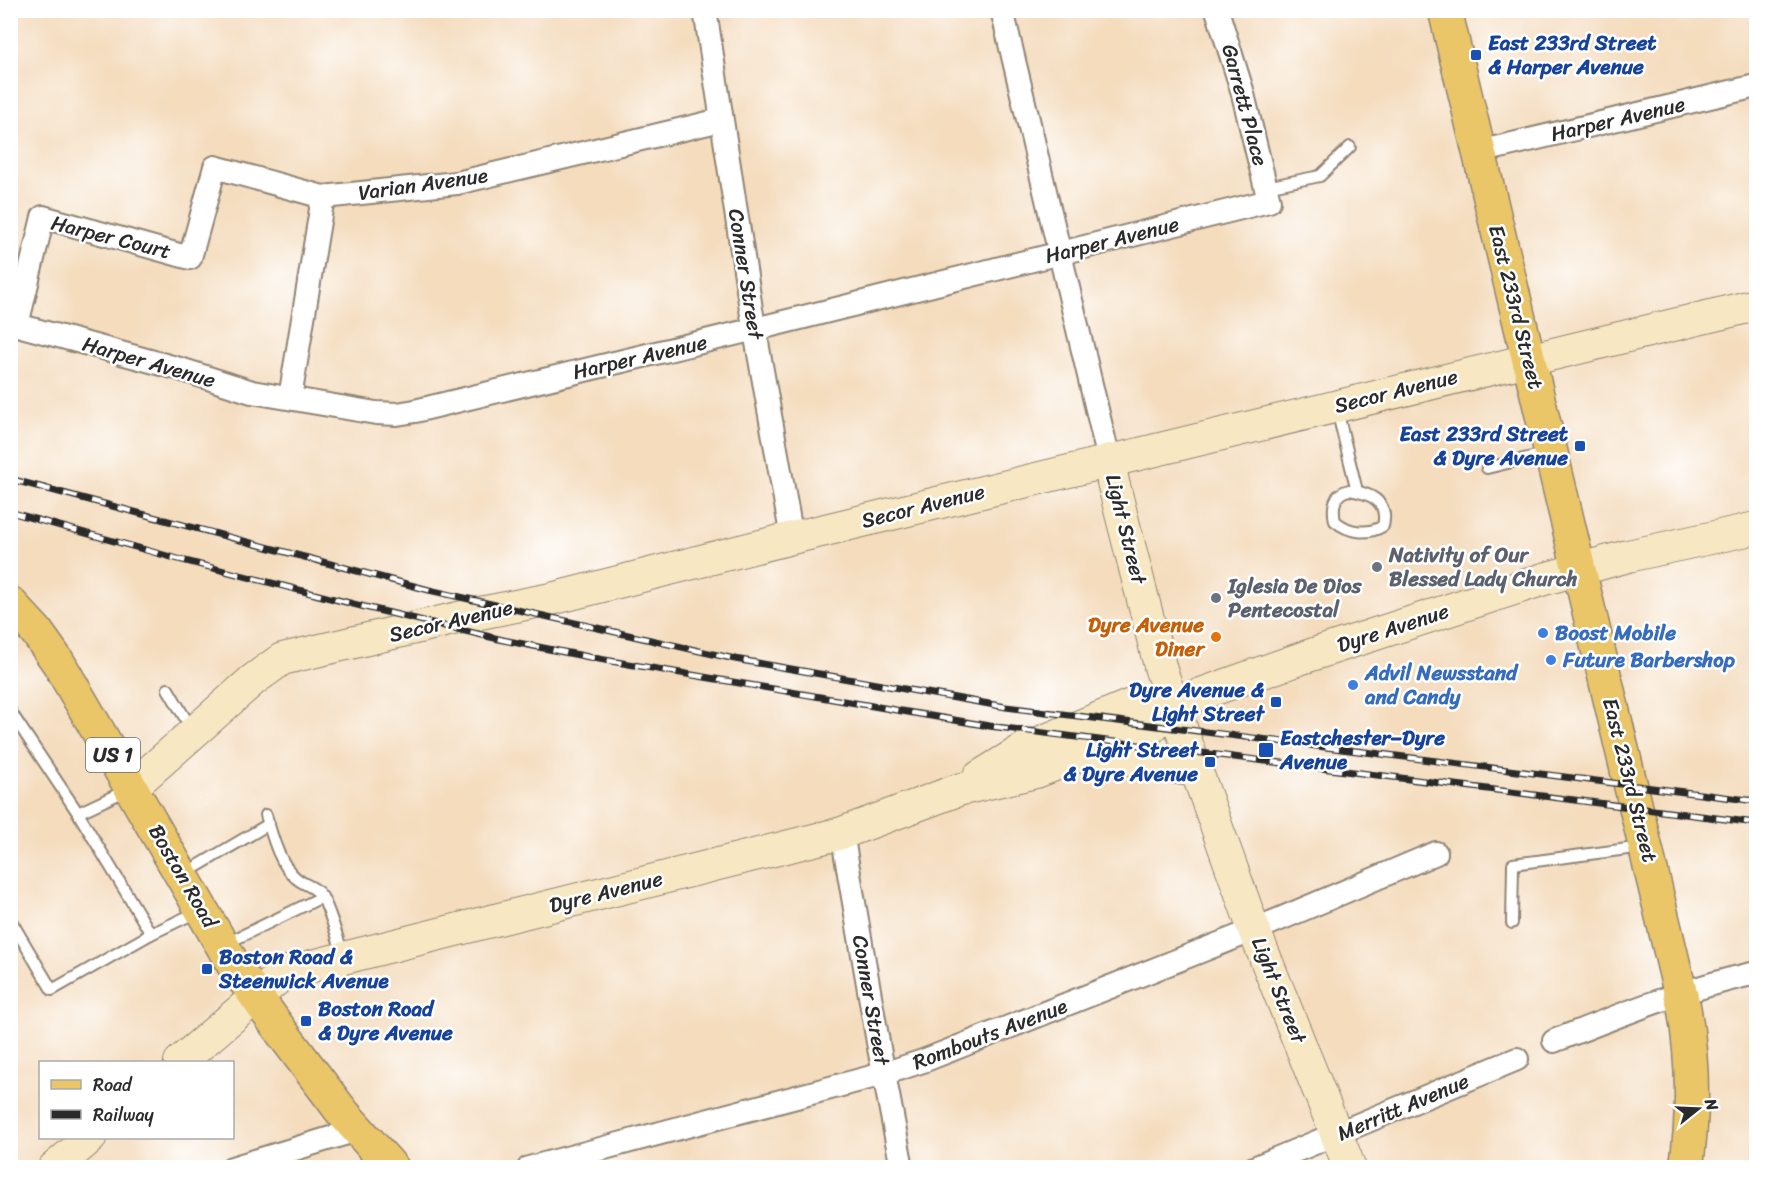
<svg xmlns="http://www.w3.org/2000/svg" width="1767" height="1178" font-family="Sriracha,sans-serif">
<rect width="100%" height="100%" fill="#fff"/>
<filter id="ink" filterUnits="userSpaceOnUse"><feTurbulence type="fractalNoise" baseFrequency=".0167" numOctaves="2"/><feDisplacementMap in="SourceGraphic" scale="12" xChannelSelector="R" yChannelSelector="G"/><feConvolveMatrix kernelMatrix="1 2 1 2 8 2 1 2 1" color-interpolation-filters="sRGB"/></filter>
<filter id="wash" filterUnits="userSpaceOnUse"><feTurbulence type="fractalNoise" baseFrequency=".008" numOctaves="4" result="noise"/><feDisplacementMap in="SourceGraphic" scale="24" xChannelSelector="R" yChannelSelector="G"/><feGaussianBlur stdDeviation="1.35" result="paint"/><feColorMatrix in="noise" values="0 0 0 0 0 0 0 0 0 0 0 0 0 0 0 0 0 1.4 0 .05"/><feComposite in="paint" operator="in"/></filter>
<g filter="url(#wash)">
<rect width="100%" height="100%" fill="#f4dcbd"/>
</g>
<g filter="url(#ink)">
<g fill="none" stroke-linecap="round" stroke-linejoin="round">
<g stroke="#908474" stroke-width="14">
<g id="lane">
<path d="M1266,187L1320,176L1350,147"/>
<path d="M1337,410L1357,491"/>
<path d="M1487,468L1548,453"/>
<path d="M1349,490C1370,493 1389,501 1383,526C1368,535 1349,533 1335,521C1332,507 1334,493 1349,490Z"/>
<path d="M168,689L192,730"/>
<path d="M10,711L78,813"/>
<path d="M129,789L78,813L151,934L199,911"/>
<path d="M266,815C272,835 279,864 296,878C305,886 316,886 322,897C330,910 338,940 343,955"/>
<path d="M184,874L269,824"/>
<path d="M10,919L52,990L151,934"/>
<path d="M1512,923L1513,864L1643,847"/>
<path d="M225,944L322,897"/>
</g>
</g>
<g stroke="#908474" stroke-width="26">
<g id="street">
<path d="M705,10L751,309L792,538"/>
<path d="M1002,10L1109,460"/>
<path d="M1479,152L1756,86"/>
<path d="M10,323L180,369L252,392L376,413L397,414L415,411L776,324L1269,201L1242,90L1217,10"/>
<path d="M17,325L43,217L190,258L215,167L323,197"/>
<path d="M290,398L323,197L457,183L721,120"/>
<path d="M842,833L879,1048L902,1168"/>
<path d="M1554,1041C1620,1015 1686,988 1756,973"/>
<path d="M232,1168L357,1130"/>
<path d="M529,1168L883,1074L923,1061L1254,930L1436,853"/>
<path d="M1254,1168L1517,1059"/>
</g>
</g>
<g stroke="#908474" stroke-width="34">
<g id="secondary">
<path d="M1109,460L1113,482L1161,670L1185,739L1254,930L1350,1168"/>
<path d="M1087,755L1117,758L1196,771"/>
<path d="M979,777L1024,749L1138,702L1173,704L1305,657L1544,579L1628,556L1756,528"/>
<path d="M132,787L253,680L282,659L475,614L551,599L792,538L1756,305"/>
<path d="M180,1062L284,973L842,833L958,790L1036,772L1151,728L1173,704"/>
<path d="M54,1168L90,1138"/>
</g>
</g>
<g stroke="#908474" stroke-width="36">
<g id="primary">
<path d="M1445,10L1684,1008C1693,1060 1694,1115 1686,1168"/>
<path d="M10,603L36,631L58,662L233,964L283,1034L343,1113L392,1168"/>
</g>
</g>
<use href="#lane" stroke="#fff" stroke-width="10"/>
<use href="#street" stroke="#fff" stroke-width="22"/>
<use href="#secondary" stroke="#f7e8c3" stroke-width="32"/>
<use href="#primary" stroke="#eac669" stroke-width="33"/>
<g stroke="#2b2b2b" stroke-width="7">
<g id="rail">
<path d="M10,479L429,590L735,659L1006,707L1756,801"/>
<path d="M10,512L178,559L365,607L503,640L599,659L989,726L1756,823"/>
</g>
</g>
<use href="#rail" stroke="#fff" stroke-width="4.5" stroke-dasharray="14" stroke-linecap="butt"/>
</g>
</g>
<g fill="#1a4fb4" stroke="#fff" stroke-width="2">
<rect x="1470" y="49" width="12" height="12" rx="3"/>
<rect x="1574" y="440" width="12" height="12" rx="3"/>
<rect x="1270" y="696" width="12" height="12" rx="3"/>
<rect x="1258" y="742" width="16" height="16" rx="3"/>
<rect x="1204" y="756" width="12" height="12" rx="3"/>
<rect x="201" y="963" width="12" height="12" rx="3"/>
<rect x="300" y="1015" width="12" height="12" rx="3"/>
</g>
<g fill="#6b7280" stroke="#fff" stroke-width="2">
<circle cx="1377" cy="567" r="6"/>
<circle cx="1216" cy="598" r="6"/>
</g>
<g fill="#3f7fe0" stroke="#fff" stroke-width="2">
<circle cx="1543" cy="633" r="6"/>
<circle cx="1551" cy="660" r="6"/>
<circle cx="1353" cy="685" r="6"/>
</g>
<circle fill="#e8710a" stroke="#fff" stroke-width="2" cx="1216" cy="637" r="6"/>
<g text-anchor="middle" dominant-baseline="central" stroke-width="5" stroke-linejoin="round" paint-order="stroke">
<rect fill="#fff" stroke="#6b6b6b" stroke-width="1.5" x="86" y="738" width="54" height="34" rx="4.5"/>
<g font-size="20" font-weight="bold" fill="#2b2b2b">
<text x="113" y="755">US 1</text>
</g>
<g font-size="21" font-weight="bold" fill="#164399" stroke="#fff" text-anchor="start">
<text x="1488" y="43">East 233rd Street<tspan x="1488" dy="24">&amp; Harper Avenue</tspan></text>
<text x="1568" y="434" text-anchor="end">East 233rd Street<tspan x="1568" dy="24">&amp; Dyre Avenue</tspan></text>
<text x="1264" y="690" text-anchor="end">Dyre Avenue &amp;<tspan x="1264" dy="24">Light Street</tspan></text>
<text x="1280" y="738">Eastchester–Dyre<tspan x="1280" dy="24">Avenue</tspan></text>
<text x="1198" y="750" text-anchor="end">Light Street<tspan x="1198" dy="24">&amp; Dyre Avenue</tspan></text>
<text x="219" y="957">Boston Road &amp;<tspan x="219" dy="24">Steenwick Avenue</tspan></text>
<text x="318" y="1009">Boston Road<tspan x="318" dy="24">&amp; Dyre Avenue</tspan></text>
</g>
<g font-size="21" fill="#2b2b2b" stroke="#fff">
<text transform="translate(1245 105) rotate(75)">Garrett Place</text>
<text transform="translate(1618 119) rotate(-13)">Harper Avenue</text>
<text transform="translate(423 184) rotate(-8)">Varian Avenue</text>
<text transform="translate(111 237) rotate(14)">Harper Court</text>
<text transform="translate(1112 240) rotate(-14)">Harper Avenue</text>
<text transform="translate(746 274) rotate(81)">Conner Street</text>
<text transform="translate(1516 307) rotate(76)">East 233rd Street</text>
<text transform="translate(640 357) rotate(-13)">Harper Avenue</text>
<text transform="translate(149 362) rotate(16)">Harper Avenue</text>
<text transform="translate(1396 391) rotate(-14)">Secor Avenue</text>
<text transform="translate(923 506) rotate(-14)">Secor Avenue</text>
<text transform="translate(1126 529) rotate(76)">Light Street</text>
<text transform="translate(451 621) rotate(-13)">Secor Avenue</text>
<text transform="translate(1393 628) rotate(-18)">Dyre Avenue</text>
<text transform="translate(1630 780) rotate(76)">East 233rd Street</text>
<text transform="translate(183 876) rotate(60)">Boston Road</text>
<text transform="translate(606 892) rotate(-14)">Dyre Avenue</text>
<text transform="translate(1279 990) rotate(68)">Light Street</text>
<text transform="translate(871 1000) rotate(80)">Conner Street</text>
<text transform="translate(990 1034) rotate(-21)">Rombouts Avenue</text>
<text transform="translate(1403 1107) rotate(-23)">Merritt Avenue</text>
</g>
<g font-size="21" font-weight="bold" fill="#5b616d" stroke="#fff" text-anchor="start">
<text x="1389" y="555">Nativity of Our<tspan x="1389" dy="24">Blessed Lady Church</tspan></text>
<text x="1228" y="586">Iglesia De Dios<tspan x="1228" dy="24">Pentecostal</tspan></text>
</g>
<g font-size="21" font-weight="bold" fill="#c56008" stroke="#fff" text-anchor="end">
<text x="1204" y="625">Dyre Avenue<tspan x="1204" dy="24">Diner</tspan></text>
</g>
<g font-size="21" font-weight="bold" fill="#366cbe" stroke="#fff" text-anchor="start">
<text x="1555" y="633">Boost Mobile</text>
<text x="1563" y="660">Future Barbershop</text>
<text x="1365" y="673">Advil Newsstand<tspan x="1365" dy="24">and Candy</tspan></text>
</g>
</g>
<rect width="1767" height="1178" fill="none" stroke="#fff" stroke-width="36"/>
<rect x="39" y="1061" width="195" height="78" fill="#ffffff" stroke="#aaaaaa" stroke-width="1.5"/>
<rect x="51" y="1080" width="30" height="9" fill="#eac669" stroke="#aaaaaa" stroke-width="1.5"/>
<text x="93" y="1091" font-size="18" fill="#2b2b2b">Road</text>
<rect x="51" y="1110" width="30" height="9" fill="#2b2b2b" stroke="#aaaaaa" stroke-width="1.5"/>
<text x="93" y="1121" font-size="18" fill="#2b2b2b">Railway</text>
<g transform="translate(1698 1109) rotate(72)" stroke="#ffffff" stroke-width="4.5" paint-order="stroke">
<path d="M0-4.5L10 22L0 15L-10 22Z" fill="#2b2b2b"/>
<text y="-9" font-size="16" font-weight="bold" text-anchor="middle" fill="#2b2b2b">N</text>
</g>
</svg>
